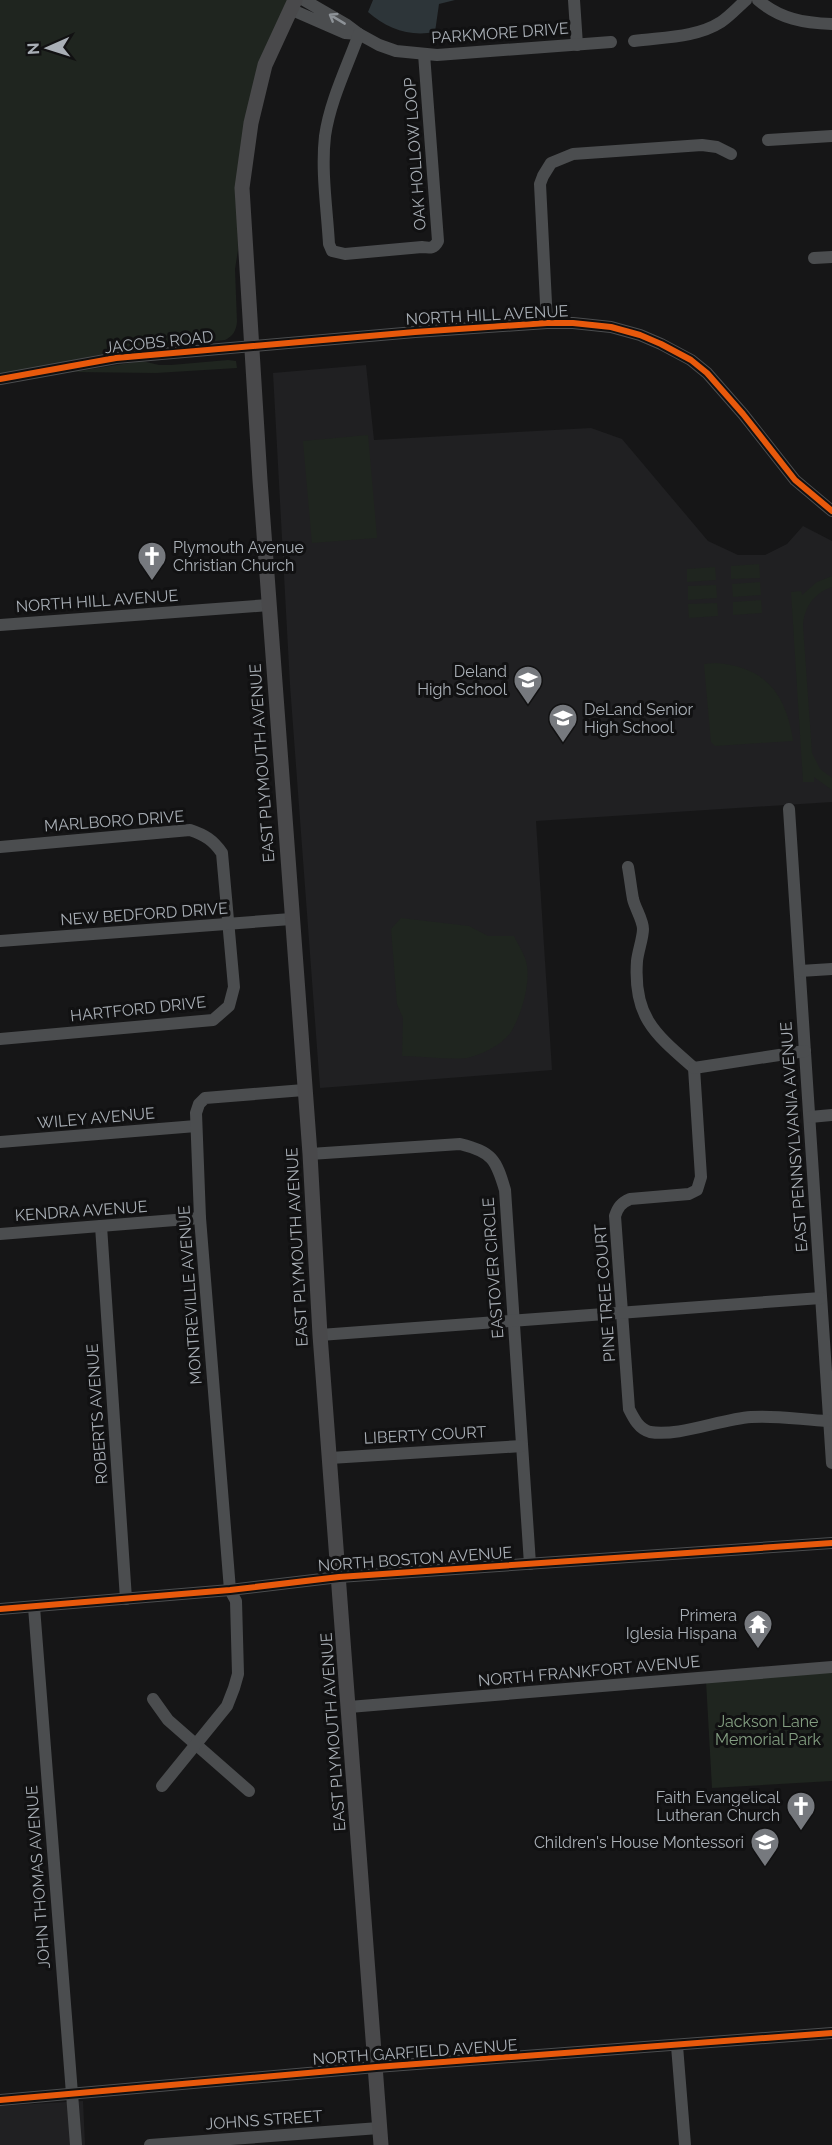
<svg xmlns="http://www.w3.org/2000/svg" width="832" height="2145" font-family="Raleway,sans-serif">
<rect width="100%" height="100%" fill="#161617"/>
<g fill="#202022">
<path d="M366,365L374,440L591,428L622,439L708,541L738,555H765L787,544L803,526L832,541V802L536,821L552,1070L320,1088L290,685L273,373Z"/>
<path d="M83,2101L85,2145H0V2106Z"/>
</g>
<g fill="#1f251f">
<path d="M0,0H289L237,188L238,250L235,269L237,322C236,331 233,336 225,340L118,351L0,375Z"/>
<path d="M228,360L236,361L237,368L156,373L73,372L142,361L159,365H171Z"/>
<path d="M368,435L377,538L312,543L303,441Z"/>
<path d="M759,564L760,578L731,579V566Z"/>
<path d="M715,567L716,580L687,582V569Z"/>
<path d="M832,576V587C814,593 804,607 803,626L812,753L820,769L832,778V790L814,777V782H803L791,592L801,591L802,595L817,582Z"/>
<path d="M760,582L761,595L733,597L732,584Z"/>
<path d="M716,585L717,598L688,600V586Z"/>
<path d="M761,600L762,613L733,615V602Z"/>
<path d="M717,603L718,616L689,618L688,604Z"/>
<path d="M716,663C766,667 786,694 793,741L715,746L711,742L704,664Z"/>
<path d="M401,918L469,926L488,936H514C518,945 526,956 527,966C530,986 521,1015 511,1032C502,1045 482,1055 467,1058C447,1060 423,1056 402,1056L403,1018L397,1004L391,929Z"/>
<path d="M832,1671V1781L712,1788L706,1681Z"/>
</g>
<path fill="#2d3539" d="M373,0H455L439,4L435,32C410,37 387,29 368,12Z"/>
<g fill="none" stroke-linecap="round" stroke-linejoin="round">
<g stroke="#4b4d4f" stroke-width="12">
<path d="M574,0L577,45"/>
<path d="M758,0C780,19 804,23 832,24"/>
<path d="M290,9L345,33L359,34L347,25L304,0"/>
<path d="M634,41C662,37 696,38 721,22C730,16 738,7 746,0"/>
<path d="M424,54L438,241C434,249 430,248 422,247L345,254L332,251L329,244C327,209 321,171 325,136C330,101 347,67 359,34L379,45L396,51L437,55L611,42"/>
<path d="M768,140L832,136"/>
<path d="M814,258L832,257"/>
<path d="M547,323L540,184L543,176L551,163L573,154L702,145L717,147L731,154"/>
<path d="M0,379L116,358L415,332L547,323H573L611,327L640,335L661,344L691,360L707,373L743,414L795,480L832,511"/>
<path d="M0,625L269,605"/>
<path d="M789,809L832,1463"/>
<path d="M0,847L190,830C205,835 213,840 222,853L234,987L229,1006L213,1020L0,1039"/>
<path d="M628,867C630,878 631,888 633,899C635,908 643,920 643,929C643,938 638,951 637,961C633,1017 655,1034 694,1068"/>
<path d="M0,941L291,919"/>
<path d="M800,971L832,969"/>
<path d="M694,1068L701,1177L697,1190L689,1194L630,1199C621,1203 618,1207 615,1216L629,1409C634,1419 639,1429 650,1432C679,1437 721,1419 751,1417C777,1415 803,1420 829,1421"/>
<path d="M694,1068L805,1051"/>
<path d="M810,1117L832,1115"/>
<path d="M0,1142L196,1126"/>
<path d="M310,1154L460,1144C492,1152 496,1159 505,1190L530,1564"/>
<path d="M101,1226L126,1599"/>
<path d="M0,1234L200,1218"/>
<path d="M320,1335L821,1298"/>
<path d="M330,1458L522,1446"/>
<path d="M34,1607L76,2145"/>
<path d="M0,1609L230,1590L339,1577L832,1543"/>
<path d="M153,1699L168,1720L249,1791"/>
<path d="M349,1707L832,1667"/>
<path d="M162,1786L227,1706L234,1688L238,1674L236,1601L230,1590L200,1218L196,1113L199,1104L205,1098L304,1090"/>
<path d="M677,2046L685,2145"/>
<path d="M0,2100L376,2067L832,2033"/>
<path d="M150,2145L379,2128"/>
</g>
<path stroke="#49494b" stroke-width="15" d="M295,0L265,65L251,123L242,188L260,480L310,1154L320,1335L381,2145"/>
<g stroke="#111112" stroke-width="10">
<g id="cycleway">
<path d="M0,379L116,358L415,332L547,323H573L611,327L640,335L661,344L691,360L707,373L743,414L795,480L832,511"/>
<path d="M0,1609L230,1590L339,1577L832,1543"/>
<path d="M0,2100L376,2067L832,2033"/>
</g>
</g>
<use href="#cycleway" stroke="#e8590c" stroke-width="6"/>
</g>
<defs><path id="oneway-shaft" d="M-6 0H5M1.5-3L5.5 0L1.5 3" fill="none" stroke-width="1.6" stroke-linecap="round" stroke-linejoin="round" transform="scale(1.5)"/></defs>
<use stroke="#8d9297" href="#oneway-shaft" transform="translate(337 19) rotate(-149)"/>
<defs>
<g id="church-pin" transform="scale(1.5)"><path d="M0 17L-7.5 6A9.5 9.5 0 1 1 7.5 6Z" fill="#76797e" stroke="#111112"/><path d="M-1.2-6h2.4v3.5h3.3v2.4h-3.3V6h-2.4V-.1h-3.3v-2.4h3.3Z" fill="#fff"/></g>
<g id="school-pin" transform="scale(1.5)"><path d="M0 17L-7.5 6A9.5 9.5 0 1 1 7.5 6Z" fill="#76797e" stroke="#111112"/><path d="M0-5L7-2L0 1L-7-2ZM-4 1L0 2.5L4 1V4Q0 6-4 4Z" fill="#fff"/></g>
<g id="temple-pin" transform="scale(1.5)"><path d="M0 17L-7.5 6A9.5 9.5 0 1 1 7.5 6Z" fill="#76797e" stroke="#111112"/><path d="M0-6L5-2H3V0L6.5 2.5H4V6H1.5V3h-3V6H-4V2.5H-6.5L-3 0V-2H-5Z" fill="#fff"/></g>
</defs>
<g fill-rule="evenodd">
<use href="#church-pin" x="152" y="556"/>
<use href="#school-pin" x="528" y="680"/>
<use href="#school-pin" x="563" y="718"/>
<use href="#temple-pin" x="758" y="1624"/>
<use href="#church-pin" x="801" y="1806"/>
<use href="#school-pin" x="765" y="1842"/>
</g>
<g text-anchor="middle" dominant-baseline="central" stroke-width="6" stroke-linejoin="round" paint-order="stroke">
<g font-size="16" fill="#a9afb6" stroke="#111112">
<text transform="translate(500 33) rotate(-4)">PARKMORE DRIVE</text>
<text transform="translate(415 154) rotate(-94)">OAK HOLLOW LOOP</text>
<text transform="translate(487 315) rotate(-3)">NORTH HILL AVENUE</text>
<text transform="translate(159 342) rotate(-6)">JACOBS ROAD</text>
<text transform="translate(97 601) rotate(-4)">NORTH HILL AVENUE</text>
<text transform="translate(262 763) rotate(-94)">EAST PLYMOUTH AVENUE</text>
<text transform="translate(114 821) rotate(-4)">MARLBORO DRIVE</text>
<text transform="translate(144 914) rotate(-4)">NEW BEDFORD DRIVE</text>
<text transform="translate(138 1009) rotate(-6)">HARTFORD DRIVE</text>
<text transform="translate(96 1118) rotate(-5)">WILEY AVENUE</text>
<text transform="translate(794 1137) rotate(-94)">EAST PENNSYLVANIA AVENUE</text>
<text transform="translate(81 1211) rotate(-4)">KENDRA AVENUE</text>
<text transform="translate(297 1247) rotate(-93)">EAST PLYMOUTH AVENUE</text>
<text transform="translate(493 1268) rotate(-94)">EASTOVER CIRCLE</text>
<text transform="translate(605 1293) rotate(-94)">PINE TREE COURT</text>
<text transform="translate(190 1295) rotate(-94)">MONTREVILLE AVENUE</text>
<text transform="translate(97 1414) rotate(-94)">ROBERTS AVENUE</text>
<text transform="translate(425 1435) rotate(-3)">LIBERTY COURT</text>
<text transform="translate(415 1559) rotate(-4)">NORTH BOSTON AVENUE</text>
<text transform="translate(589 1671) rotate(-5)">NORTH FRANKFORT AVENUE</text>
<text transform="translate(333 1732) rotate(-94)">EAST PLYMOUTH AVENUE</text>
<text transform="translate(38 1877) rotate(-94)">JOHN THOMAS AVENUE</text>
<text transform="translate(415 2052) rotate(-4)">NORTH GARFIELD AVENUE</text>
<text transform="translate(264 2120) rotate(-4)">JOHNS STREET</text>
</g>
<g font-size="16" fill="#a9afb6" stroke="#111112" text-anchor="end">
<text x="173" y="547" text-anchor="start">Plymouth Avenue<tspan x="173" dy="18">Christian Church</tspan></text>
<text x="507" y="671">Deland<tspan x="507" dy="18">High School</tspan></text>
<text x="584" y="709" text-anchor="start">DeLand Senior<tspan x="584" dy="18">High School</tspan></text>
<text x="737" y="1615">Primera<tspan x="737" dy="18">Iglesia Hispana</tspan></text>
<text x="780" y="1797">Faith Evangelical<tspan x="780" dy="18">Lutheran Church</tspan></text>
<text x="744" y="1842">Children's House Montessori</text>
</g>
<g font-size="16" fill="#849f82" stroke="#111112">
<text x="768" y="1721">Jackson Lane<tspan x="768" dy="18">Memorial Park</tspan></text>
</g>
</g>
<g transform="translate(48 48) rotate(267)" stroke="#111112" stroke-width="4.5" paint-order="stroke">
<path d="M0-4.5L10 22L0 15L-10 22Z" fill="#a9afb6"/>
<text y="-9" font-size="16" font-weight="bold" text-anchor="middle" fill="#a9afb6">N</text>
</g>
</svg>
